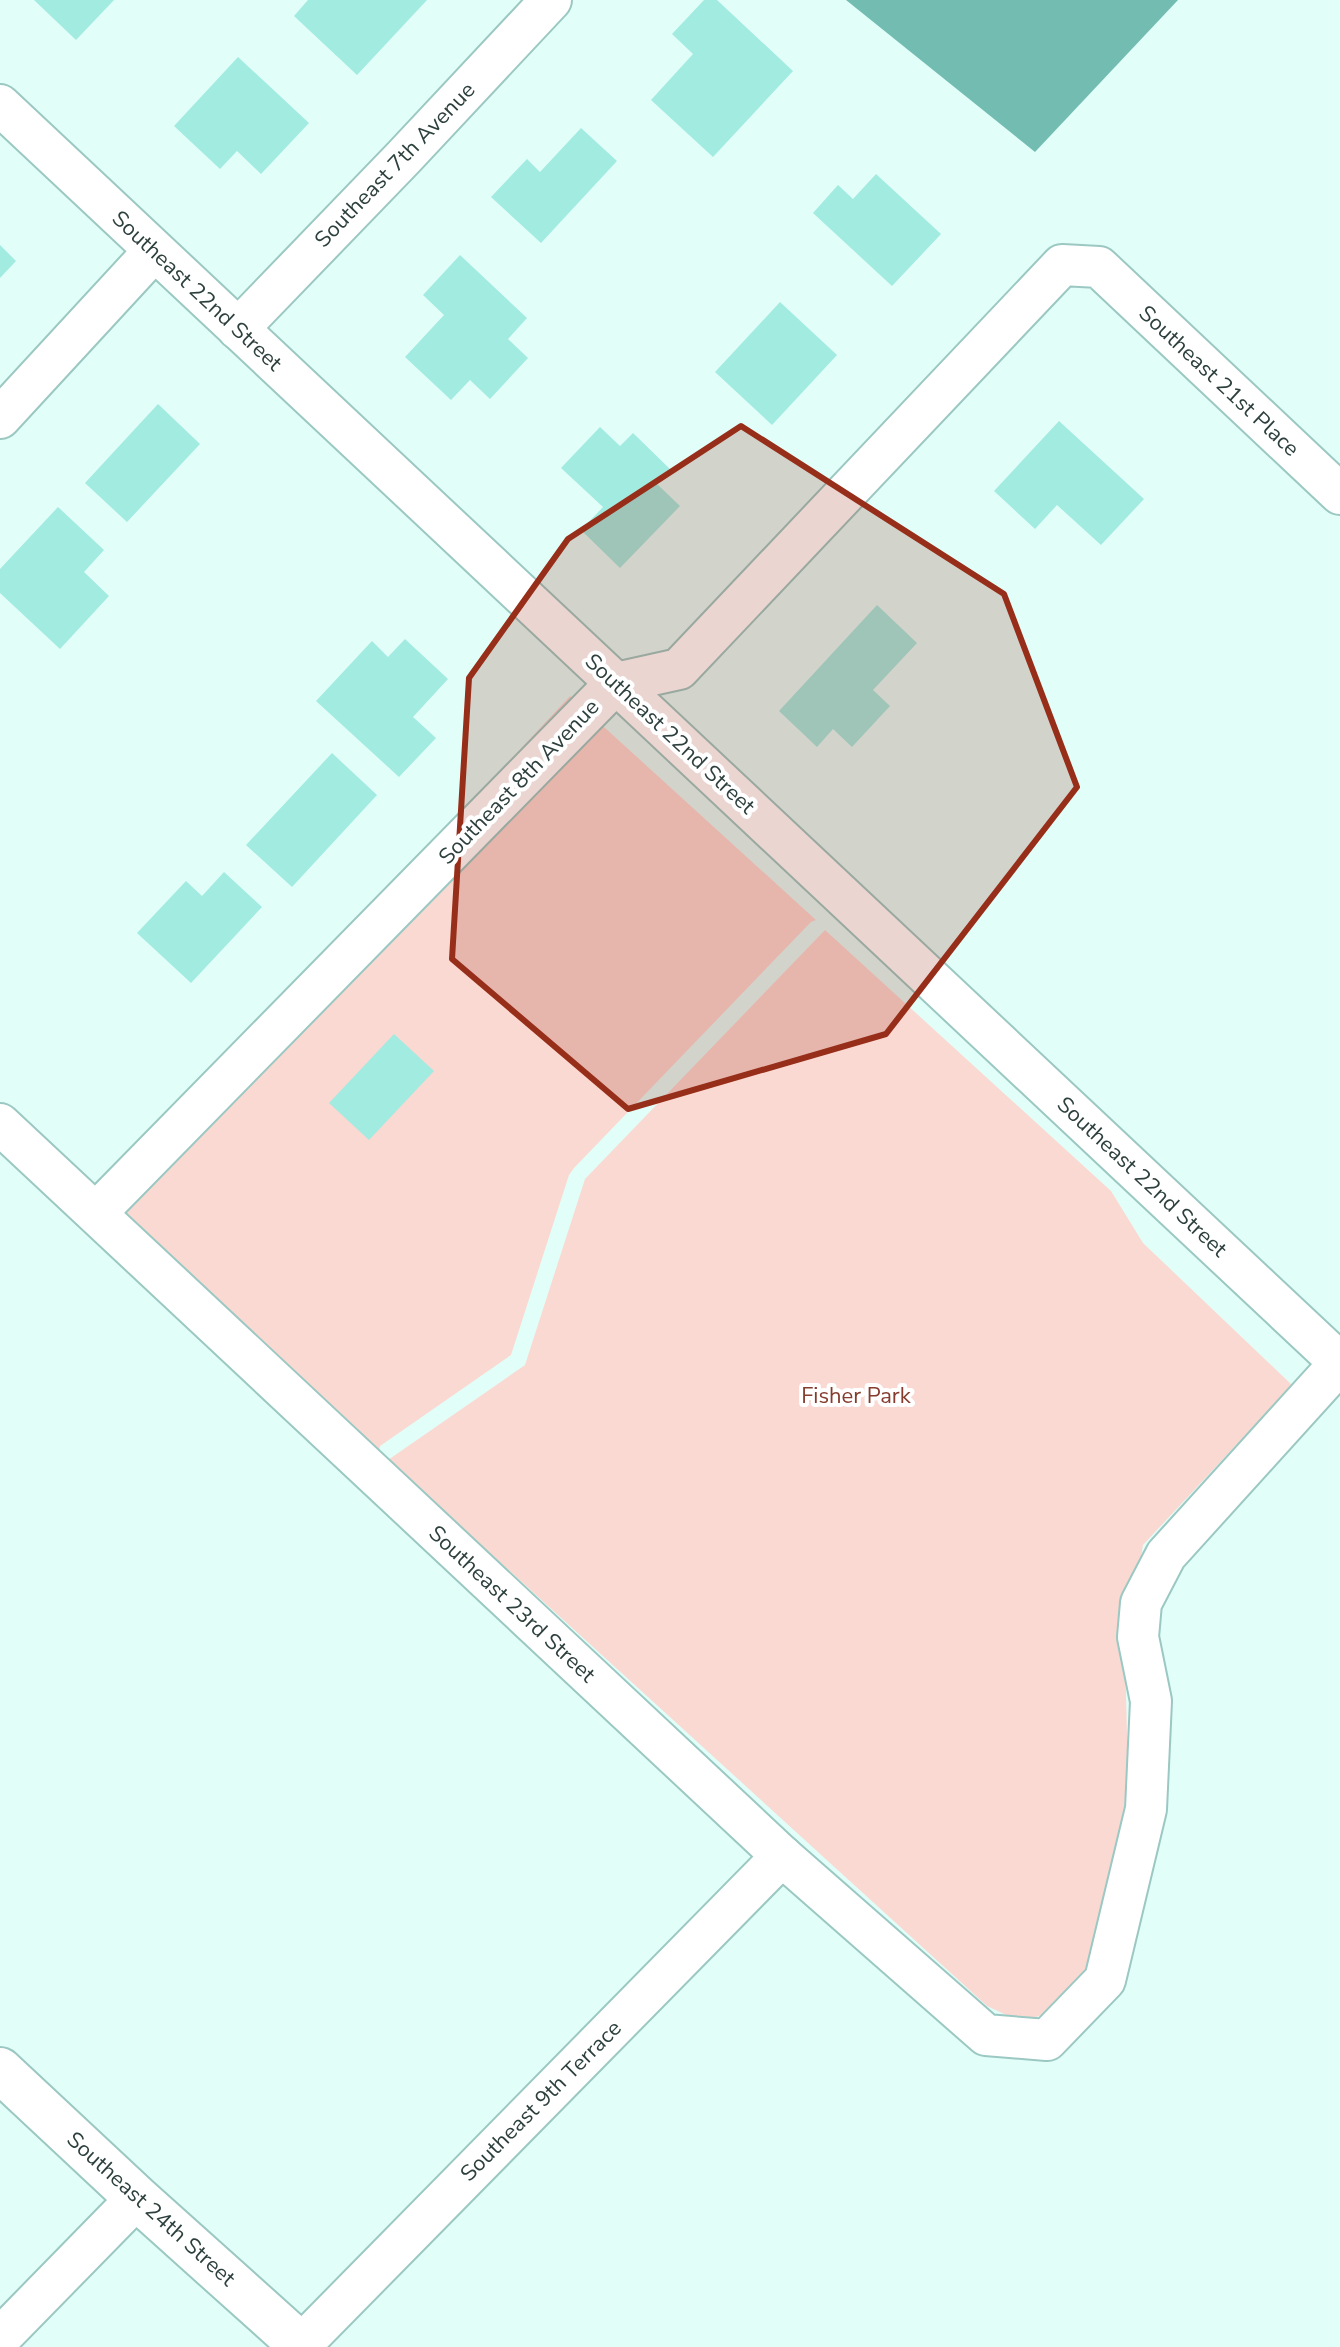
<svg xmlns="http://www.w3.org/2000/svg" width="1340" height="2347" font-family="'Nunito Sans',sans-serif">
<rect width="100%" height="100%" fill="#e2fef9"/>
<g fill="#fad9d2">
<path d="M570,696L816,920L811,922L574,1168L569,1175L511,1355L380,1446L375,1473L92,1207Z"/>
<path d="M825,930L1111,1191L1143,1243L1292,1385L1143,1545L1125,1655L1129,1815L1081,1985L1057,2010L1021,2022L987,2006L388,1460L525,1365L585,1179Z"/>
</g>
<path fill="#73bcb2" d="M846,0H1178L1035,152Z"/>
<g fill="#a2ebe1">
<path d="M34,0H114L76,40Z"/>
<path d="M308,0H427L357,75L294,16Z"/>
<path d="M704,0H717L793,71L713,157L651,100L693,54L672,34Z"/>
<path d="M238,57L309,123L261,174L237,151L220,169L174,126Z"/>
<path d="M581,128L617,161L541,243L491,197L527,159L540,172Z"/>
<path d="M876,174L941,234L892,286L813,213L838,185L853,199Z"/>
<path d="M0,245L16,261L0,278Z"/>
<path d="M460,255L527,318L508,339L528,358L490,399L470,380L451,400L405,357L444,315L423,295Z"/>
<path d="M780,302L837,355L772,425L715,372Z"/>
<path d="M158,404L200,444L127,522L85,483Z"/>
<path d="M1059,421L1144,499L1101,545L1057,505L1035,529L994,491Z"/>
<path d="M600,427L620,446L633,433L671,470L657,484L680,506L620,568L581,530L603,507L561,468Z"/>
<path d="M58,507L104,550L84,572L109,596L60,649L0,593V569Z"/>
<path d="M877,605L917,643L873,690L890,706L852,747L833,729L817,747L779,711Z"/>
<path d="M405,639L448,679L413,717L436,738L399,777L316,701L372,641L388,657Z"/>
<path d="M332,753L377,795L292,887L246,845Z"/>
<path d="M224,872L262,907L191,983L137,933L186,881L202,896Z"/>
<path d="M394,1034L434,1071L369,1140L329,1103Z"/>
</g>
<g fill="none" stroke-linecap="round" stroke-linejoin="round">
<g stroke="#9bc8c2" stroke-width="44">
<g id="street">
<path d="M0,105L1340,1363"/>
<path d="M238,329L404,157L551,0"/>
<path d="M0,418L154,251"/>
<path d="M0,1124L782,1856L986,2035L1047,2040L1105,1980L1146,1809L1151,1701L1138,1637L1141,1603L1166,1555L1340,1363"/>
<path d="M96,1213L616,683L679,669L1062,265L1099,267L1340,494"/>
<path d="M0,2338L137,2198"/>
<path d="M301,2345L782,1856"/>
</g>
</g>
<g stroke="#9bc8c2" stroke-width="48">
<path id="secondary" d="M0,2070L137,2198L303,2347"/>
</g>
<use href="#street" stroke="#fff" stroke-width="40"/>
<use href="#secondary" stroke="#fff" stroke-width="44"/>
</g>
<path fill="#972e1a" fill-opacity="0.2" stroke="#972e1a" stroke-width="6" stroke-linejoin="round" d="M741,426L1004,594L1077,787L886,1034L628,1109L452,959L469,678L568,539Z"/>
<g text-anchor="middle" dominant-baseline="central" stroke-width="8" stroke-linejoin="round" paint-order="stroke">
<g font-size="22" fill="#2d403d" stroke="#fff">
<text transform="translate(395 165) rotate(-46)">Southeast 7th Avenue</text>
<text transform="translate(197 291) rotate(43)">Southeast 22nd Street</text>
<text transform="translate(1219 381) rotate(43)">Southeast 21st Place</text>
<text transform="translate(670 734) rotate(43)">Southeast 22nd Street</text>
<text transform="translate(519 782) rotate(-46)">Southeast 8th Avenue</text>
<text transform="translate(1142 1177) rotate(43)">Southeast 22nd Street</text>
<text transform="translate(512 1604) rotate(43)">Southeast 23rd Street</text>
<text transform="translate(541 2101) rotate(-45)">Southeast 9th Terrace</text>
<text transform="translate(151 2209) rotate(42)">Southeast 24th Street</text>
</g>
<g font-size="22" fill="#853c2e" stroke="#fff">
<text x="856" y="1396">Fisher Park</text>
</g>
</g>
</svg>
